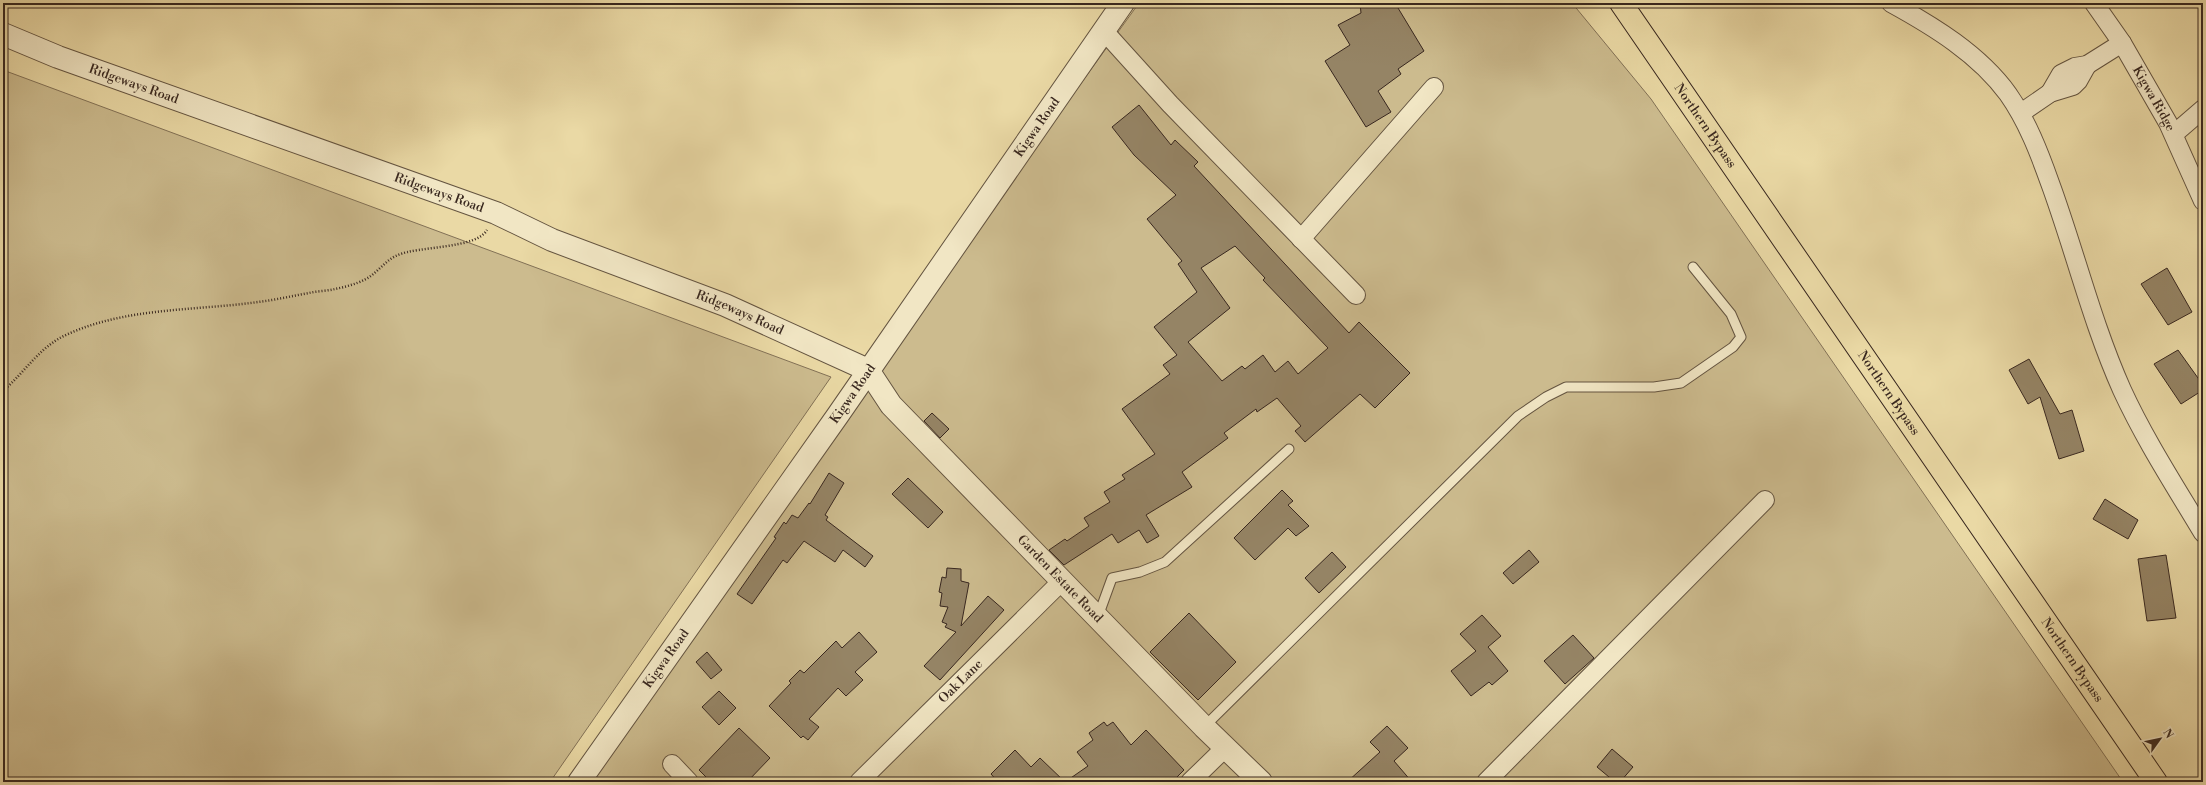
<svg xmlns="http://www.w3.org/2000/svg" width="2206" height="785" font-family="'Libre Bodoni',serif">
<rect width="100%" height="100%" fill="#ead9a5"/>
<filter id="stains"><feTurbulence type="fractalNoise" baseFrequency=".005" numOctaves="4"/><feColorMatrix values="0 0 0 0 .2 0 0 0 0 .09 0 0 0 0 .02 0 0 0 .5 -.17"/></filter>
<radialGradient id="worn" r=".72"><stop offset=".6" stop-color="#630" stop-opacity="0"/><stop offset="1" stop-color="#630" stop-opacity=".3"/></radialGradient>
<g fill="#ccbb8e" stroke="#827156">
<path d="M1139,3H1572L1651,99L2123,782H576Z"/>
<path d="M3,70L831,377L550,782H3Z"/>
</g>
<g fill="#958465" stroke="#38271f" fill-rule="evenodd">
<path d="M1360,3H1395L1424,51L1398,69L1401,74L1378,91L1391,112L1366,127L1325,61L1350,45L1338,25L1361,13Z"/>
<path d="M1139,105L1171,145L1175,140L1198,162L1194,166L1349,333L1359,322L1410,373L1375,408L1360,394L1305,442L1295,431L1301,426L1277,398L1257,412L1256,409L1224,433L1228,438L1182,472L1192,487L1146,515L1159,536L1147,543L1139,530L1118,543L1112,534L1064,565L1049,550L1065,539L1067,541L1089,526L1084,518L1110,502L1104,492L1125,479L1122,475L1155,454L1122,409L1170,374L1163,365L1177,355L1154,327L1197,292L1178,264L1182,261L1147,219L1176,195L1134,155L1112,127ZM1235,246L1265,278L1263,280L1328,348L1298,374L1288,361L1275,372L1263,355L1245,369L1242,366L1222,381L1188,342L1230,308L1201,268Z"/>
<path d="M2167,268L2192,312L2168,325L2141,284Z"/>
<path d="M2178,350L2203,385V390L2181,404L2154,364Z"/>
<path d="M2029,359L2060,414L2072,410L2084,451L2059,459L2040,397L2028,404L2009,370Z"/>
<path d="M932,413L949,429L940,438L924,421Z"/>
<path d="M829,473L844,483L825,515L828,517L826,520L873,556L865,567L843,550L835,562L804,541L787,563L783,560L752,604L737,594L776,538L774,537L784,522L786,524L792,515L798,518L809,503L810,504Z"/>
<path d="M908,478L943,512L928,528L892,494Z"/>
<path d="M1282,490L1293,501L1288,505L1309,526L1296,536L1288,528L1255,560L1234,538Z"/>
<path d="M2105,499L2138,520L2128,539L2093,519Z"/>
<path d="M1529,550L1539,562L1513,584L1503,573Z"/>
<path d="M1332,552L1346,567L1319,593L1305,578Z"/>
<path d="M2166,555L2176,618L2147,621L2138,559Z"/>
<path d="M947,568L961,569V581L969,583L961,626L988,596L1004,610L940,680L924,666L956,632L945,627L947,624L942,622L948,607L940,606L942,593L939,592L942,577L946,578Z"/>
<path d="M1189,613L1236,662L1198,700L1150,652Z"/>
<path d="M1482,615L1501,636L1488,647L1508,671L1492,685L1489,682L1471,696L1451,671L1476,651L1460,634Z"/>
<path d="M859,632L877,652L855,672L863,680L846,696L838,688L809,719L819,727L808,740L803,736L801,738L769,706L791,683L789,681L800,670L804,673L836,641L842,648Z"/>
<path d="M1573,635L1594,658L1565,684L1544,661Z"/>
<path d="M707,652L722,670L711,679L696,662Z"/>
<path d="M719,691L736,708L719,725L702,707Z"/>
<path d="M1104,722L1107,726L1113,722L1131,745L1146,730L1184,770L1172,782H1065L1088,766L1077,752L1093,740L1089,733Z"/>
<path d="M1387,726L1408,748L1394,761L1412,782H1347L1380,752L1370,742Z"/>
<path d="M739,728L770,758L747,782H711L699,770Z"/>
<path d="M1612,749L1633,767L1620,782H1615L1597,767Z"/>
<path d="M1015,750L1031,767L1040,758L1065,782H998L991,774Z"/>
</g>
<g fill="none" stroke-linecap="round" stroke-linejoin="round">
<g stroke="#645440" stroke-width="11">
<g id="service">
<path d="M1095,606L1100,611L1112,578L1140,572L1165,562L1289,449"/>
<path d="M1204,727L1518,416L1546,397L1566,387H1654L1681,383L1733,347L1741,337L1731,314L1693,267"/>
</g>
</g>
<g stroke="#645440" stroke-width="20">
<g id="minor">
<path d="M1891,3C1933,26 1979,54 2008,94C2027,121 2039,152 2050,183C2075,251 2092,323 2122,390C2145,440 2175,486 2203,533"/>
<path id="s1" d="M2094,3L2122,43L2168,123L2203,201"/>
<path d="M1104,31L1170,104L1356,295"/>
<path d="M2050,93L2061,74L2075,67L2087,65L2122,43"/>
<path d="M2021,113L2050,93L2073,86L2078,81L2087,65"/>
<path d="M2174,134L2203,109"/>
<path d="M1301,239L1434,87"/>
<path d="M672,764L689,782"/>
<path id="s2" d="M859,782L1063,580"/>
<path d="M1190,782L1226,747"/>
<path d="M1486,782L1765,500"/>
</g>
</g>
<g stroke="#645440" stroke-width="24">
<g id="tertiary">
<path id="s3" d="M3,34L58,57L496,213L552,240L725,305L868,370L891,405L1204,727L1261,782"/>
<path id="s4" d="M579,782L838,415L1123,3"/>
</g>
</g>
<g stroke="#38271f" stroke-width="24">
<g id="primary">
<path id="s5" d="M1621,3L2156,782"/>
</g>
</g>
<path stroke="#38271f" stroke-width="2.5" stroke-dasharray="1 2" stroke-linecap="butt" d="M3,391C26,371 40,346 68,334C128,307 195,311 258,302C275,300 292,296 309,293C317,291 327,291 335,289C345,287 356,284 364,280C377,274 385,260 398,255C418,246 476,249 487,230"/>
<use href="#service" stroke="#f1e6c4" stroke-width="9"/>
<use href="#minor" stroke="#f1e6c4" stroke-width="18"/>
<use href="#tertiary" stroke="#f1e6c4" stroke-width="22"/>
<use href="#primary" stroke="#ead9a5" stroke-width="22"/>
</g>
<g text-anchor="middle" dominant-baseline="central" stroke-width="4" stroke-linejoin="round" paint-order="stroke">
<g font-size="13" fill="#38271f" stroke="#f1e6c4">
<text stroke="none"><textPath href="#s3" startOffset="140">Ridgeways Road</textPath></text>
<text stroke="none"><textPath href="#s1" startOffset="113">Kigwa Ridge</textPath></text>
<text stroke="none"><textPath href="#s5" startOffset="149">Northern Bypass</textPath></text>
<text stroke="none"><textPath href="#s4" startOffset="799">Kigwa Road</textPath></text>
<text stroke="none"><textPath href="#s3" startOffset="464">Ridgeways Road</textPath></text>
<text stroke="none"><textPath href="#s3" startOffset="788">Ridgeways Road</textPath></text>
<text stroke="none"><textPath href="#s5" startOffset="473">Northern Bypass</textPath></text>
<text stroke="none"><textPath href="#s4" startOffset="475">Kigwa Road</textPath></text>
<text stroke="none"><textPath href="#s3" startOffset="1213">Garden Estate Road</textPath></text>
<text stroke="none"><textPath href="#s4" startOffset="151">Kigwa Road</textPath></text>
<text stroke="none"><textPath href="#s5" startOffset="797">Northern Bypass</textPath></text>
<text stroke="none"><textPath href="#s2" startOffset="143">Oak Lane</textPath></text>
</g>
</g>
<rect width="2206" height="785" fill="none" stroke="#ead9a5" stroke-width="16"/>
<rect x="4" y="4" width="2198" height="777" fill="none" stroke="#38271f" stroke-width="2"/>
<rect x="8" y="8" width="2190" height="769" fill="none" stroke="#38271f"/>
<g transform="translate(2160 739) rotate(57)" stroke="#f1e6c4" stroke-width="3" paint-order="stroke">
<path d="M0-3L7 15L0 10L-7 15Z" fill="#38271f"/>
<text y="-6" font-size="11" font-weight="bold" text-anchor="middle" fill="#38271f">N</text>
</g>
<rect width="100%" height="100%" filter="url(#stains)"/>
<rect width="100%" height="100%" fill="url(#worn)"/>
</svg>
